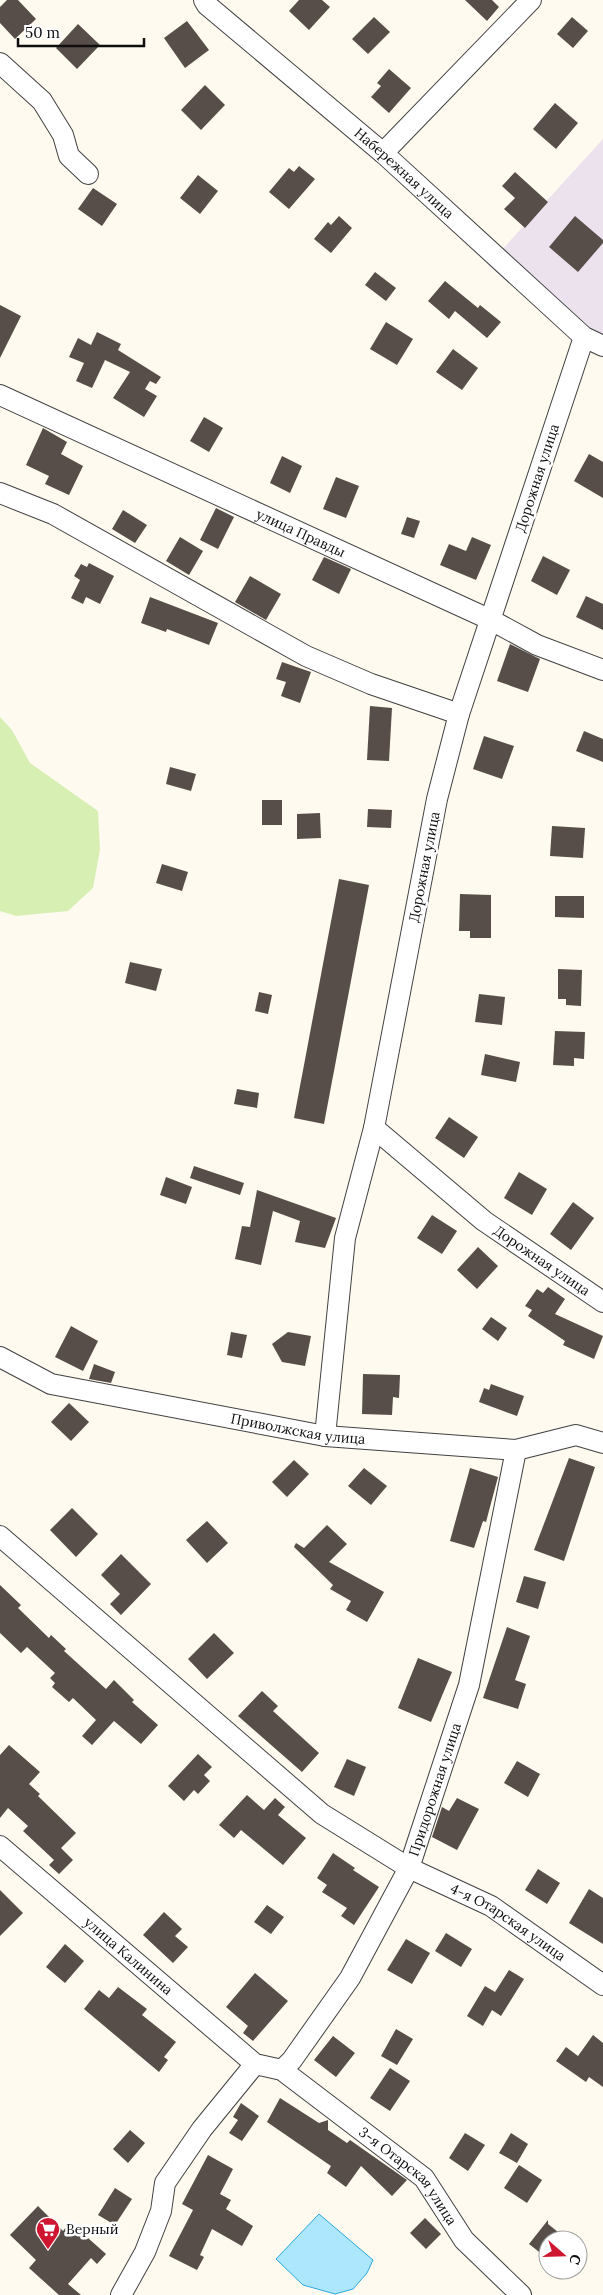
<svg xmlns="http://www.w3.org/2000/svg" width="603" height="2295" font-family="Lora,serif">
<rect width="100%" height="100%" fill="#fffaef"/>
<path fill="#ebe2ee" d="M603,139V346L563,329L488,265Z"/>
<path fill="#d8efb4" d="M0,717L12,730L30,763L98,811L100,850L93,888L68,911L16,916L0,911Z"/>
<path fill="#ade7fd" stroke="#2ca8dc" d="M319,2214L373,2260L367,2273L353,2289L335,2294L303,2285L276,2259Z"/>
<g fill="#584e49">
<path d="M7,0H18L36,19L15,39L0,23V7Z"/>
<path d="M299,0H322L330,7L309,30L289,11Z"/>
<path d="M465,0H492L499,7L487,21Z"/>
<path d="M374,17L390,32L368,54L352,39Z"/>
<path d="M572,17L588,31L573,48L557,34Z"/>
<path d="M187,21L209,50L185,68L164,38Z"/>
<path d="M78,24L100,45L77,69L56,48Z"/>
<path d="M389,69L411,88L389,113L371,97L381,86L377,83Z"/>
<path d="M205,85L225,105L201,130L181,110Z"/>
<path d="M555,103L578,123L556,149L533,129Z"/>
<path d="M299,166L315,179L289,209L269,192L289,168L294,172Z"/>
<path d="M515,172L548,202L525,228L504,209L515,198L502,186Z"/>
<path d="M198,175L218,191L200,214L180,198Z"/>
<path d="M93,188L117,204L102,226L78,209Z"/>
<path d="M339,216L352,228L331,253L314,239L328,222L331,225Z"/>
<path d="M575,216L603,240V243L578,272L549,247Z"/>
<path d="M375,272L396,288L386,301L365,285Z"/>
<path d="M445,281L478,308L480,305L501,322L487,338L455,311L449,319L428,301Z"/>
<path d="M0,305L21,316L0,358Z"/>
<path d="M386,322L413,339L397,365L370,349Z"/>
<path d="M97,332L121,344L118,350L161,377L156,384L150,381L145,389L157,396L144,417L113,398L130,372L105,360L92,388L76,381L84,363L69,357L78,338L91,345Z"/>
<path d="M453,349L478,368L462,390L436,372Z"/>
<path d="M204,417L223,428L209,452L190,441Z"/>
<path d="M43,428L67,442L61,454L83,466L69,495L45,484L49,476L26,465Z"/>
<path d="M589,454L603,462V498L574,481Z"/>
<path d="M282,456L302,466L290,493L270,483Z"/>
<path d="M336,477L359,486L346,518L323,509Z"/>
<path d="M216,508L234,517L218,549L200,540Z"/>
<path d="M123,510L147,525L135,543L112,529Z"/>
<path d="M407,517L420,521L414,538L401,534Z"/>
<path d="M180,537L203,551L189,575L166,561Z"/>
<path d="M472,537L491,545L476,580L440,565L449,544L466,551Z"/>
<path d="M543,556L570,570L557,595L531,581Z"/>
<path d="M324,557L351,569L339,594L312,580Z"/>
<path d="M89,563L114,576L100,604L86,597L83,604L71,598L80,580L74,576L81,564L87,567Z"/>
<path d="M250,576L281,594L266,620L235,602Z"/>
<path d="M586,596L603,604V630L576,617Z"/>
<path d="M150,597L218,623L209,645L167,629L166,632L141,623Z"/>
<path d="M510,644L540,659L528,692L497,681Z"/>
<path d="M282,662L311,672L300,703L281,696L286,682L276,679Z"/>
<path d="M370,706L392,708L389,761L367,760Z"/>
<path d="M584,731L603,739V762L576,751Z"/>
<path d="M484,736L514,746L502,779L473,769Z"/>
<path d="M170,767L196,774L191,791L166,784Z"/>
<rect x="262" y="800" width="20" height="25"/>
<path d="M368,809L392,810L391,828L367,827Z"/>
<path d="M320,813L321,838L297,839V814Z"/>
<path d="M552,826L585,828L583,858L550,856Z"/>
<path d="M162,864L188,872L182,891L156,883Z"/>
<path d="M339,879L369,885L324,1124L294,1118Z"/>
<path d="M460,894L491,895V938H470V931H459Z"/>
<path d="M555,896H584V918L555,917Z"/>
<path d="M130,962L162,969L156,991L125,983Z"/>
<path d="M558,969L582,970L581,1006L566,1005V999H558Z"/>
<path d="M259,992L272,995L268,1014L255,1011Z"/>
<path d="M479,994L505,997L502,1025L475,1022Z"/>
<path d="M555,1031L585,1032L584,1059L574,1058V1066L553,1065Z"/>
<path d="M485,1054L520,1062L516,1082L481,1075Z"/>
<path d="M237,1089L259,1093L257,1108L234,1104Z"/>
<path d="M449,1117L478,1137L464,1158L435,1138Z"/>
<path d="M194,1166L244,1183L240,1195L190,1178Z"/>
<path d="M519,1172L547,1189L532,1215L504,1198Z"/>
<path d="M166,1177L192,1187L186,1204L160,1195Z"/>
<path d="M257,1190L336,1218L325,1248L295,1242L300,1221L273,1211L261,1265L235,1259L242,1226L250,1227Z"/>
<path d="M573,1202L594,1218L571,1250L550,1234Z"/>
<path d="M432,1215L457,1231L442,1254L417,1238Z"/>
<path d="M478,1247L498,1266L477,1289L457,1270Z"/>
<path d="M548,1287L565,1299L555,1314L603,1336L594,1359L563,1345L565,1341L528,1316L532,1310L525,1306L537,1289L543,1293Z"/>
<path d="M491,1317L507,1328L498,1341L482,1329Z"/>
<path d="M71,1326L98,1341L83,1371L55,1357Z"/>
<path d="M231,1332L247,1335L242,1358L227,1355Z"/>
<path d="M288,1332L311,1336L305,1366L282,1362L272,1344Z"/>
<path d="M94,1364L115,1372L111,1383L89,1379Z"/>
<path d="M363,1374L400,1375L399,1398L393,1397L392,1415L362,1414Z"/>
<path d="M491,1384L524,1396L517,1416L479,1402L484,1388L489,1390Z"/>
<path d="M69,1403L89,1422L71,1441L51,1422Z"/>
<path d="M569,1458L595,1467L564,1561L534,1550Z"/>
<path d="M294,1460L309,1474L287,1497L272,1482Z"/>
<path d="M364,1468L387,1486L371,1505L348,1486Z"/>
<path d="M470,1468L498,1477L486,1522L483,1521L474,1548L450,1541Z"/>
<path d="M72,1508L98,1534L76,1557L50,1530Z"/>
<path d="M207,1521L228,1543L207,1563L186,1540Z"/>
<path d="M327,1525L347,1544L329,1562L384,1592L367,1622L346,1610L351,1601L330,1589L333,1585L294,1547L296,1543L304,1548Z"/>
<path d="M121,1554L151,1584L121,1615L110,1604L120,1594L101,1575Z"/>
<path d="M524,1576L546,1582L538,1609L516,1602Z"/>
<path d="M0,1585L21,1605L18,1608L49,1638L51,1635L66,1649L64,1651L106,1689L114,1680L134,1700L132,1702L158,1725L141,1744L114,1721L92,1745L82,1736L96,1720L73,1698L69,1702L52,1687L55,1683L50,1678L55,1673L27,1647L21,1653L0,1633Z"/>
<path d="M507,1627L530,1636L515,1680L526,1684L518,1709L483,1698Z"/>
<path d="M214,1633L234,1653L207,1679L188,1659Z"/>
<path d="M418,1658L452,1672L431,1722L398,1708Z"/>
<path d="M262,1691L278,1706L273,1711L319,1753L302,1772L238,1716Z"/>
<path d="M9,1745L40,1772L29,1784L40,1794L38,1796L76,1833L61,1848L73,1860L59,1874L49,1865L54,1860L23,1831L28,1826L8,1808L0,1818V1755Z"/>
<path d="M198,1754L212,1767L204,1775L210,1781L198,1794L194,1790L184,1801L168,1786Z"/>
<path d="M347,1759L366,1767L354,1796L334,1787Z"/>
<path d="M517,1761L540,1774L528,1797L504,1783Z"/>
<path d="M247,1795L264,1810L275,1798L285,1807L278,1815L306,1838L283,1865L241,1830L234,1838L219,1825Z"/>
<path d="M457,1798L479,1809L457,1850L432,1837L442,1807L449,1811Z"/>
<path d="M333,1853L355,1868L353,1870L379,1887L354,1925L341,1916L347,1908L322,1892L327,1885L317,1878Z"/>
<path d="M538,1869L560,1883L547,1904L525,1890Z"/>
<path d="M589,1889L603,1898V1944L569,1923Z"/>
<path d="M0,1890L23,1913L0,1936Z"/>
<path d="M267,1905L284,1917L271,1934L254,1922Z"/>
<path d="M164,1912L182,1929L175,1936L188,1947L173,1963L143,1935Z"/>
<path d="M446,1933L472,1949L461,1967L435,1951Z"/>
<path d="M406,1939L430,1953L412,1984L387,1970Z"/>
<path d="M65,1944L84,1961L65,1983L46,1967Z"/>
<path d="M509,1970L524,1979L501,2016L492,2010L483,2026L467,2016L485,1986L495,1992Z"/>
<path d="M255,1973L288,2001L253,2041L243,2033L248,2026L226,2007Z"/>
<path d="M118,1987L147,2009L142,2015L176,2042L164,2057L168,2060L159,2072L84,2009L99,1990L109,1998Z"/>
<path d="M396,2029L413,2039L397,2065L381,2056Z"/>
<path d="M593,2035L603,2043V2087L589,2077L586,2082L556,2061L566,2047L578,2056Z"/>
<path d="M333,2036L355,2053L336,2077L314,2060Z"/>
<path d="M390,2068L410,2081L390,2111L370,2098Z"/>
<path d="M280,2098L319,2123L328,2120V2130L347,2143L350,2140L407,2180L392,2196L361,2166L346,2187L327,2173L331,2166L267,2122Z"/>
<path d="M241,2103L259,2116L242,2141L229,2133L238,2120L233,2117Z"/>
<path d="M130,2130L145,2143L128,2163L113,2149Z"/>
<path d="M465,2133L485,2145L468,2171L449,2158Z"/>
<path d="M511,2133L528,2144L517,2163L499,2153Z"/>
<path d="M208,2155L233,2169L220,2194L231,2200L226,2209L253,2226L242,2246L212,2229L200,2255L204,2257L197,2270L169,2256L193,2210L182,2204Z"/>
<path d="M519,2165L542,2180L527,2203L504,2188Z"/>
<path d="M115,2188L132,2199L115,2225L98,2215Z"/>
<path d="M38,2206L63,2231L70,2222L106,2254L97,2264L91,2258L68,2284L81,2295H59L29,2268L36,2260L10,2235Z"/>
<path d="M425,2218L441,2234L426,2249L410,2233Z"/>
<path d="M548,2220V2224L568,2240H548V2259L529,2244Z"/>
</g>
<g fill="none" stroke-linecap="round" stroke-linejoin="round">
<g stroke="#414141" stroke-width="22">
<g id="minor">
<path id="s1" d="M204,0L207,5L383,153L584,337L603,346"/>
<path d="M0,63L42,101L63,135L69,156L88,174"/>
<path d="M383,153L531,0"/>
<path id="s2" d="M584,337L459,714L437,799L374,1128L484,1221L603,1302"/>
<path id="s3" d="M0,395L491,620L537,645L603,670"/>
<path d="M0,493L53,514L306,656L371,684L459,714"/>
<path id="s4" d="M0,1357L51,1384L325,1436L516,1450L576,1435L603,1443"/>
<path d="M325,1436L345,1238L374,1128"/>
<path id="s5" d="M0,1536L322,1814L409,1868L491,1906L603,1985"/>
<path id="s6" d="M0,1846L255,2064L282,2070L424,2178L464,2240L521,2295"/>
<path id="s7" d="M282,2070L292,2060L350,1978L409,1868L469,1685L516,1450"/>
<path d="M121,2295L145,2252L161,2211L165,2183L202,2129L255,2064"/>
</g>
</g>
<use href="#minor" stroke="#fff" stroke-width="20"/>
</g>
<defs>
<g id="supermarket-pin" transform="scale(1.25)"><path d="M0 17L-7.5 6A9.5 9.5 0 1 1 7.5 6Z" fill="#cf1631" stroke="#fff"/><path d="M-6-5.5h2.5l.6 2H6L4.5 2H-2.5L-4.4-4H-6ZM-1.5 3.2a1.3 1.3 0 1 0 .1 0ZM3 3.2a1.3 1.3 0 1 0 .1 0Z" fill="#fff"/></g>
</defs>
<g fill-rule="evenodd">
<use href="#supermarket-pin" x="48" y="2229"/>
</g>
<g text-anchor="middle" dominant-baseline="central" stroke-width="5" stroke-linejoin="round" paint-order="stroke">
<g font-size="14" fill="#0e0e0e" stroke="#fff">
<text stroke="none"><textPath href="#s1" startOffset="265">Набережная улица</textPath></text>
<text transform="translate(537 478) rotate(-72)">Дорожная улица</text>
<text stroke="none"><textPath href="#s3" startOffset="331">улица Правды</textPath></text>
<text transform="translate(424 867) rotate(-79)">Дорожная улица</text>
<text stroke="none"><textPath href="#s2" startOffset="1034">Дорожная улица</textPath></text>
<text stroke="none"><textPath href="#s4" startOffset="309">Приволжская улица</textPath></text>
<text stroke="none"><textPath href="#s7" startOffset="322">Придорожная улица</textPath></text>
<text stroke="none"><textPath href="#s5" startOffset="641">4-я Отарская улица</textPath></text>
<text stroke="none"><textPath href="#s6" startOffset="169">улица Калинина</textPath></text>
<text stroke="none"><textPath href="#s6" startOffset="529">3-я Отарская улица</textPath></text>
</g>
<g font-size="14" fill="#0e0e0e" stroke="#fff" text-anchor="start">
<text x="66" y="2229">Верный</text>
</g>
</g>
<g transform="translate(563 2255) rotate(110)"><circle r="24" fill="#ffffff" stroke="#9f9f9f"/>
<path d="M0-4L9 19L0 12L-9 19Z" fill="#cf1631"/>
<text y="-8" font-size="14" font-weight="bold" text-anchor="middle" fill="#0e0e0e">С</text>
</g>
<path d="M18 38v8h126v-8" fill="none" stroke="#0e0e0e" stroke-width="2.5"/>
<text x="25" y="38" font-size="15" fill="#0e0e0e" stroke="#ffffff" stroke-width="4" paint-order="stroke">50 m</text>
</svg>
